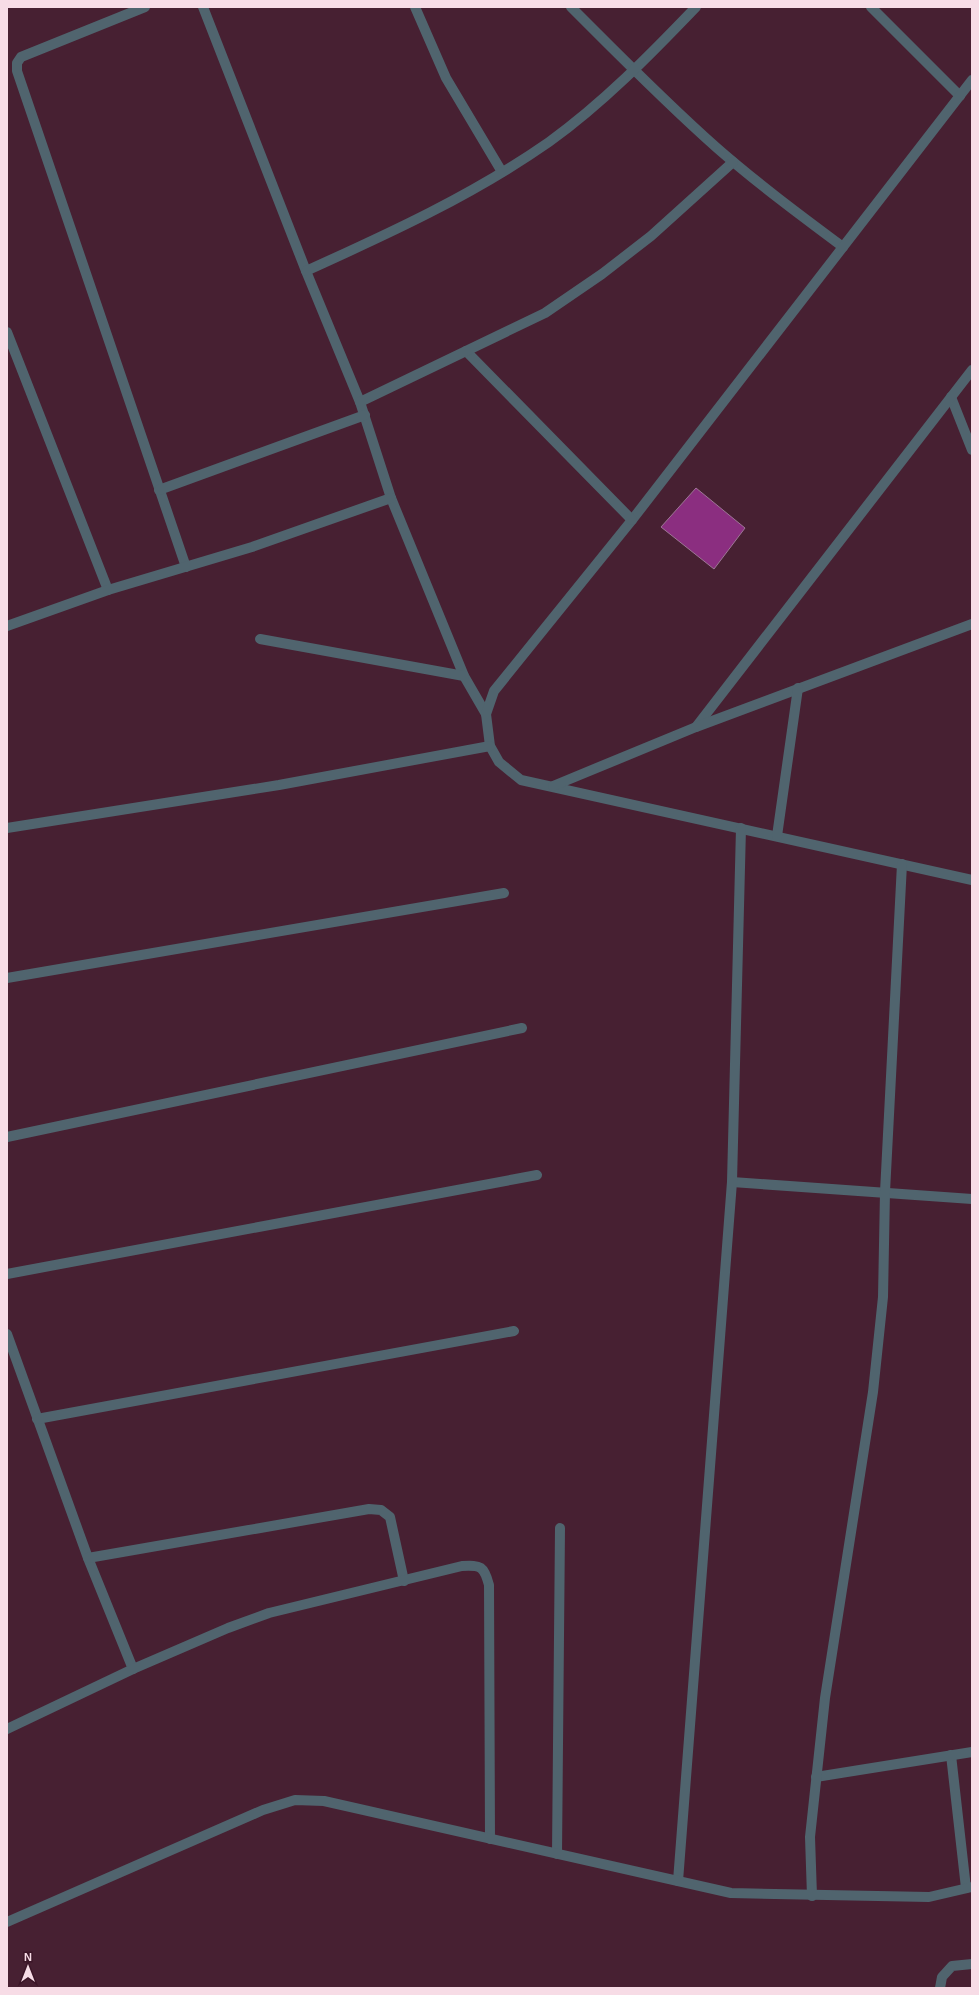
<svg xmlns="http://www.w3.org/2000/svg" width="979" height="1995" font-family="Helvetica,sans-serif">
<rect width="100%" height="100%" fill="#472032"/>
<path fill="#8b2e80" stroke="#9d7695" d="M696,488L745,528L714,569L661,527Z"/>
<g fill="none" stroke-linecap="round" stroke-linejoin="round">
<g stroke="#50646e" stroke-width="10">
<path d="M145,7L21,57L17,63V71L186,567"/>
<path d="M203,7L306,271L360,402L391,498L464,676L486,714"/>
<path d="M415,7L446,78L502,172"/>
<path d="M571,7C619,55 666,103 717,148C757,183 800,215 843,247"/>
<path d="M871,7L960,96"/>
<path d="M972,80L632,520L494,691L486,714L490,746L499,762L521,780L972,880"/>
<path d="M306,271C390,233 473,195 549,142C603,103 650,55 696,7"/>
<path d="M7,332L108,590"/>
<path d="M466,351L632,520"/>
<path d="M951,397L972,450"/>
<path d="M360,402L545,313L602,274L651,236L733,162"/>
<path d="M159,490L365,415"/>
<path d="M7,626L108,590L252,547L391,498"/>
<path d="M260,639L464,676"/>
<path d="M696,727L972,370"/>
<path d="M553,786L696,727L972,624"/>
<path d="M7,828L279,785L490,746"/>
<path d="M777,836L798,688"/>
<path d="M7,978L504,893"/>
<path d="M7,1137L522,1028"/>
<path d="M732,1182L972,1199"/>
<path d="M7,1274L537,1175"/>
<path d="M7,1334L88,1558L133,1669"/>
<path d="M37,1419L514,1331"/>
<path d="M88,1558L369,1509L381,1510L390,1517L404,1581"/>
<path d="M7,1729L133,1669L228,1628L269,1613L462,1566C481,1565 484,1566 489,1585L490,1839"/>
<path d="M951,1755L966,1888"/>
<path d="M816,1777L972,1752"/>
<path d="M557,1854L560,1528"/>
<path d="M678,1881L732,1182L741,828"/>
<path d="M812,1896L810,1837L825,1698L873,1392L883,1297L885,1192L902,864"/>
<path d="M7,1922L263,1810L295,1800L324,1801L731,1893L929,1897L972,1887"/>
<path d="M940,1988L942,1977L952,1966L972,1964"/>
</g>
</g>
<rect width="979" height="1995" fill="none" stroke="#f7dce6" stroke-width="16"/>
<g transform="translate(28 1967)" stroke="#3c1628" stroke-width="3" paint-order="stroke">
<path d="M0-3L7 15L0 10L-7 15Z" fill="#f7dce6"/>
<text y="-6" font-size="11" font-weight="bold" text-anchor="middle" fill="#f7dce6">N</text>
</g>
</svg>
